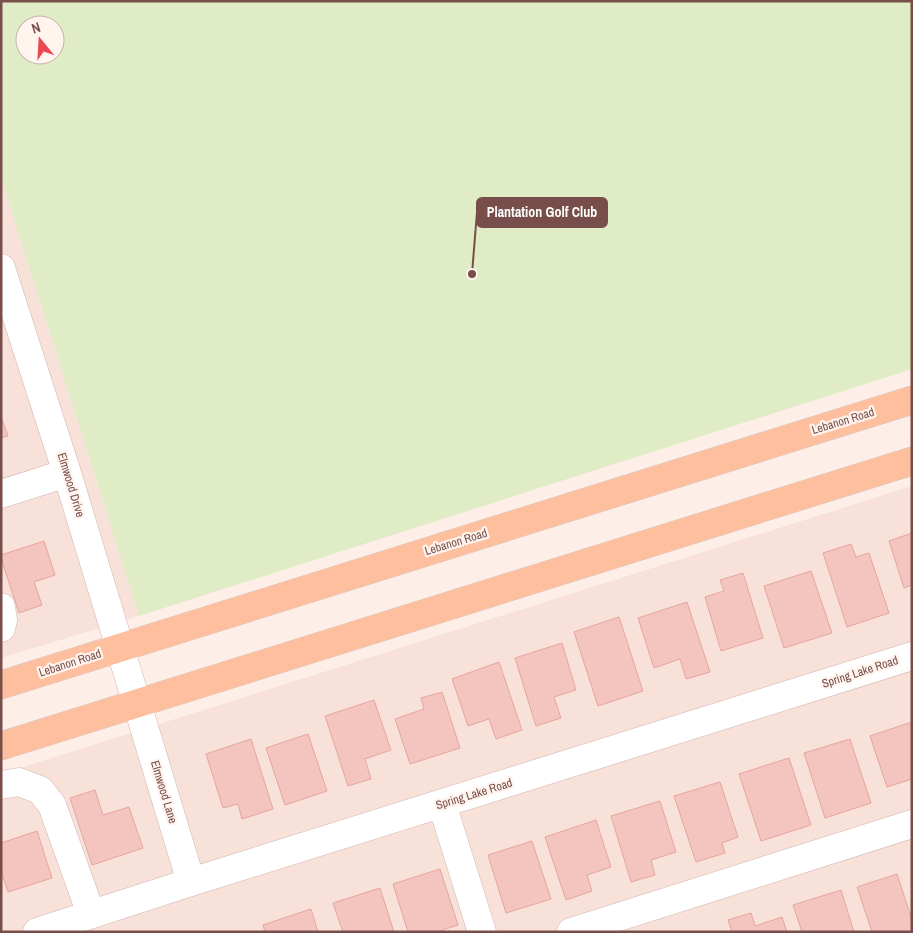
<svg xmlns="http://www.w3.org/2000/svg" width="913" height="933" font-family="'Archivo Narrow',sans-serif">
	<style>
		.residential { fill: #f7e1d8 }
		.green { fill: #dfecc5; fill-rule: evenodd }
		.building { fill: #f4c4be; stroke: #e7a59e }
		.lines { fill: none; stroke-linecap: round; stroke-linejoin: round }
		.minor-casing { stroke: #d2b5af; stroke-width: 29 }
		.major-casing { stroke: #d9cdcc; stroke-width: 29 }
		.minor { stroke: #fff; stroke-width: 28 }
		.major { stroke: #fdbf9e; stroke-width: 28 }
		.labels { text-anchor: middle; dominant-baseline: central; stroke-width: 4.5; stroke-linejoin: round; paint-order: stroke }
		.street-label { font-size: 12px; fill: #784e4a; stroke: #fff4ee }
		.leader { fill: none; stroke: #784e4a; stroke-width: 2 }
		.callout-dot { fill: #784e4a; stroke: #fff4ee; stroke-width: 2 }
		.callout { fill: #784e4a; stroke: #784e4a; stroke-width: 2 }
		.callout-label { font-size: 14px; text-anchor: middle; font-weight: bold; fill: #fff }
	</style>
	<rect width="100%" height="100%" fill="#fdefe7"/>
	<path class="residential" d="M 1,178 L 139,616 L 1,658 Z
		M 912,486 L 912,932 L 1,932 L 1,774 Z"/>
	<path class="green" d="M 1,1 L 912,1 L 912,369 L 139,616 L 1,178 ZM 25,25 L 55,25 L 55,55 L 25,55 Z"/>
	<path class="building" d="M 1,417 L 8,436 L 1,438 Z
		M 912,533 L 912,585 L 904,588 L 889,541 Z
		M 44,541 L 55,575 L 34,582 L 42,605 L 19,613 L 1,558 L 1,555 Z
		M 851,544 L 856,557 L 869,553 L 889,613 L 847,627 L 823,553 Z
		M 811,571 L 832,633 L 784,648 L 764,586 Z
		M 743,573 L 763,638 L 721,651 L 705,597 L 724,591 L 720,580 Z
		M 687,602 L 710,672 L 686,679 L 680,659 L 654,668 L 638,618 Z
		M 619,617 L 643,691 L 598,706 L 574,632 Z
		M 562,643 L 576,690 L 554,697 L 561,718 L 536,726 L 515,658 Z
		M 499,662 L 522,730 L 496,739 L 489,719 L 468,726 L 452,679 Z
		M 442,692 L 460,748 L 410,764 L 395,719 L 424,709 L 421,698 Z
		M 374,700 L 391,750 L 365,759 L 371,779 L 348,786 L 325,716 Z
		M 912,722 L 912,779 L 887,787 L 870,736 Z
		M 308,734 L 327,791 L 285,805 L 266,748 Z
		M 251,739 L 273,809 L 242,819 L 238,804 L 223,808 L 206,754 Z
		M 850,739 L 871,803 L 825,818 L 804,753 Z
		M 789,758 L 811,825 L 761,841 L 739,774 Z
		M 720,782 L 738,837 L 722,843 L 725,853 L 696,862 L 674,796 Z
		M 95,790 L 103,815 L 129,807 L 143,848 L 92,865 L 70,798 Z
		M 660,801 L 676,852 L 651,860 L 655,875 L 631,882 L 611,816 Z
		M 596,820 L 611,867 L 587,875 L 592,891 L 566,900 L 545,837 Z
		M 37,831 L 52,878 L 8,892 L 1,870 L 1,843 Z
		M 532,841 L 551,899 L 506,913 L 488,855 Z
		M 440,869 L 458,925 L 436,932 L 408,932 L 393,884 Z
		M 897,874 L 912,920 L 912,932 L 872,932 L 857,887 Z
		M 380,888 L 394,932 L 343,932 L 333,903 Z
		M 841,890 L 854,932 L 802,932 L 793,905 Z
		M 311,909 L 318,932 L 265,932 L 263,925 Z
		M 751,913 L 755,926 L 782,917 L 787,932 L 732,932 L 728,920 Z"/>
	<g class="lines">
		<g class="minor-casing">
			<path id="minor" d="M 1,268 L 67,473 L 191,882
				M 1,494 L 67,473
				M 1,607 L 3,620 L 1,628
				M 1,785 L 19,782 L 40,790 L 52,805 L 91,914
				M 442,804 L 482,932
				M 37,932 L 191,882 L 912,656
				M 571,932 L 912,824"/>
		</g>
		<g class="major-casing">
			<path id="major" d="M 1,685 L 912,400
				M 1,746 L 912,461"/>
		</g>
		<use href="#minor" class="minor"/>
		<use href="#major" class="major"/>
	</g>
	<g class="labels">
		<g class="street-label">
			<text transform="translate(843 421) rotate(-17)">Lebanon Road</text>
			<text transform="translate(71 485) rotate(73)">Elmwood Drive</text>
			<text transform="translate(456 542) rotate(-17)">Lebanon Road</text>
			<text transform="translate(70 663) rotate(-18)">Lebanon Road</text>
			<text transform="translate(860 672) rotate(-18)">Spring Lake Road</text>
			<text transform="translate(164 792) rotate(73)">Elmwood Lane</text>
			<text transform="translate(474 794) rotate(-17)">Spring Lake Road</text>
		</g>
	</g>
	<path class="leader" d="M472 274L477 212"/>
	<circle class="callout-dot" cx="472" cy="274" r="5"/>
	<rect class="callout" x="477" y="198" width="130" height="29" rx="5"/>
	<g class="callout-label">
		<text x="542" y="217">Plantation Golf Club</text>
	</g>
	<rect width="913" height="933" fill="none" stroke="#784e4a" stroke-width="5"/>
	<g transform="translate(40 40) rotate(342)"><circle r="24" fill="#fff4ee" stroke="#c9b2ac"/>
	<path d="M0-4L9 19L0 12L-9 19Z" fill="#ea4952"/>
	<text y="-8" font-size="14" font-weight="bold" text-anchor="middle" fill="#784e4a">N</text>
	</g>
</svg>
